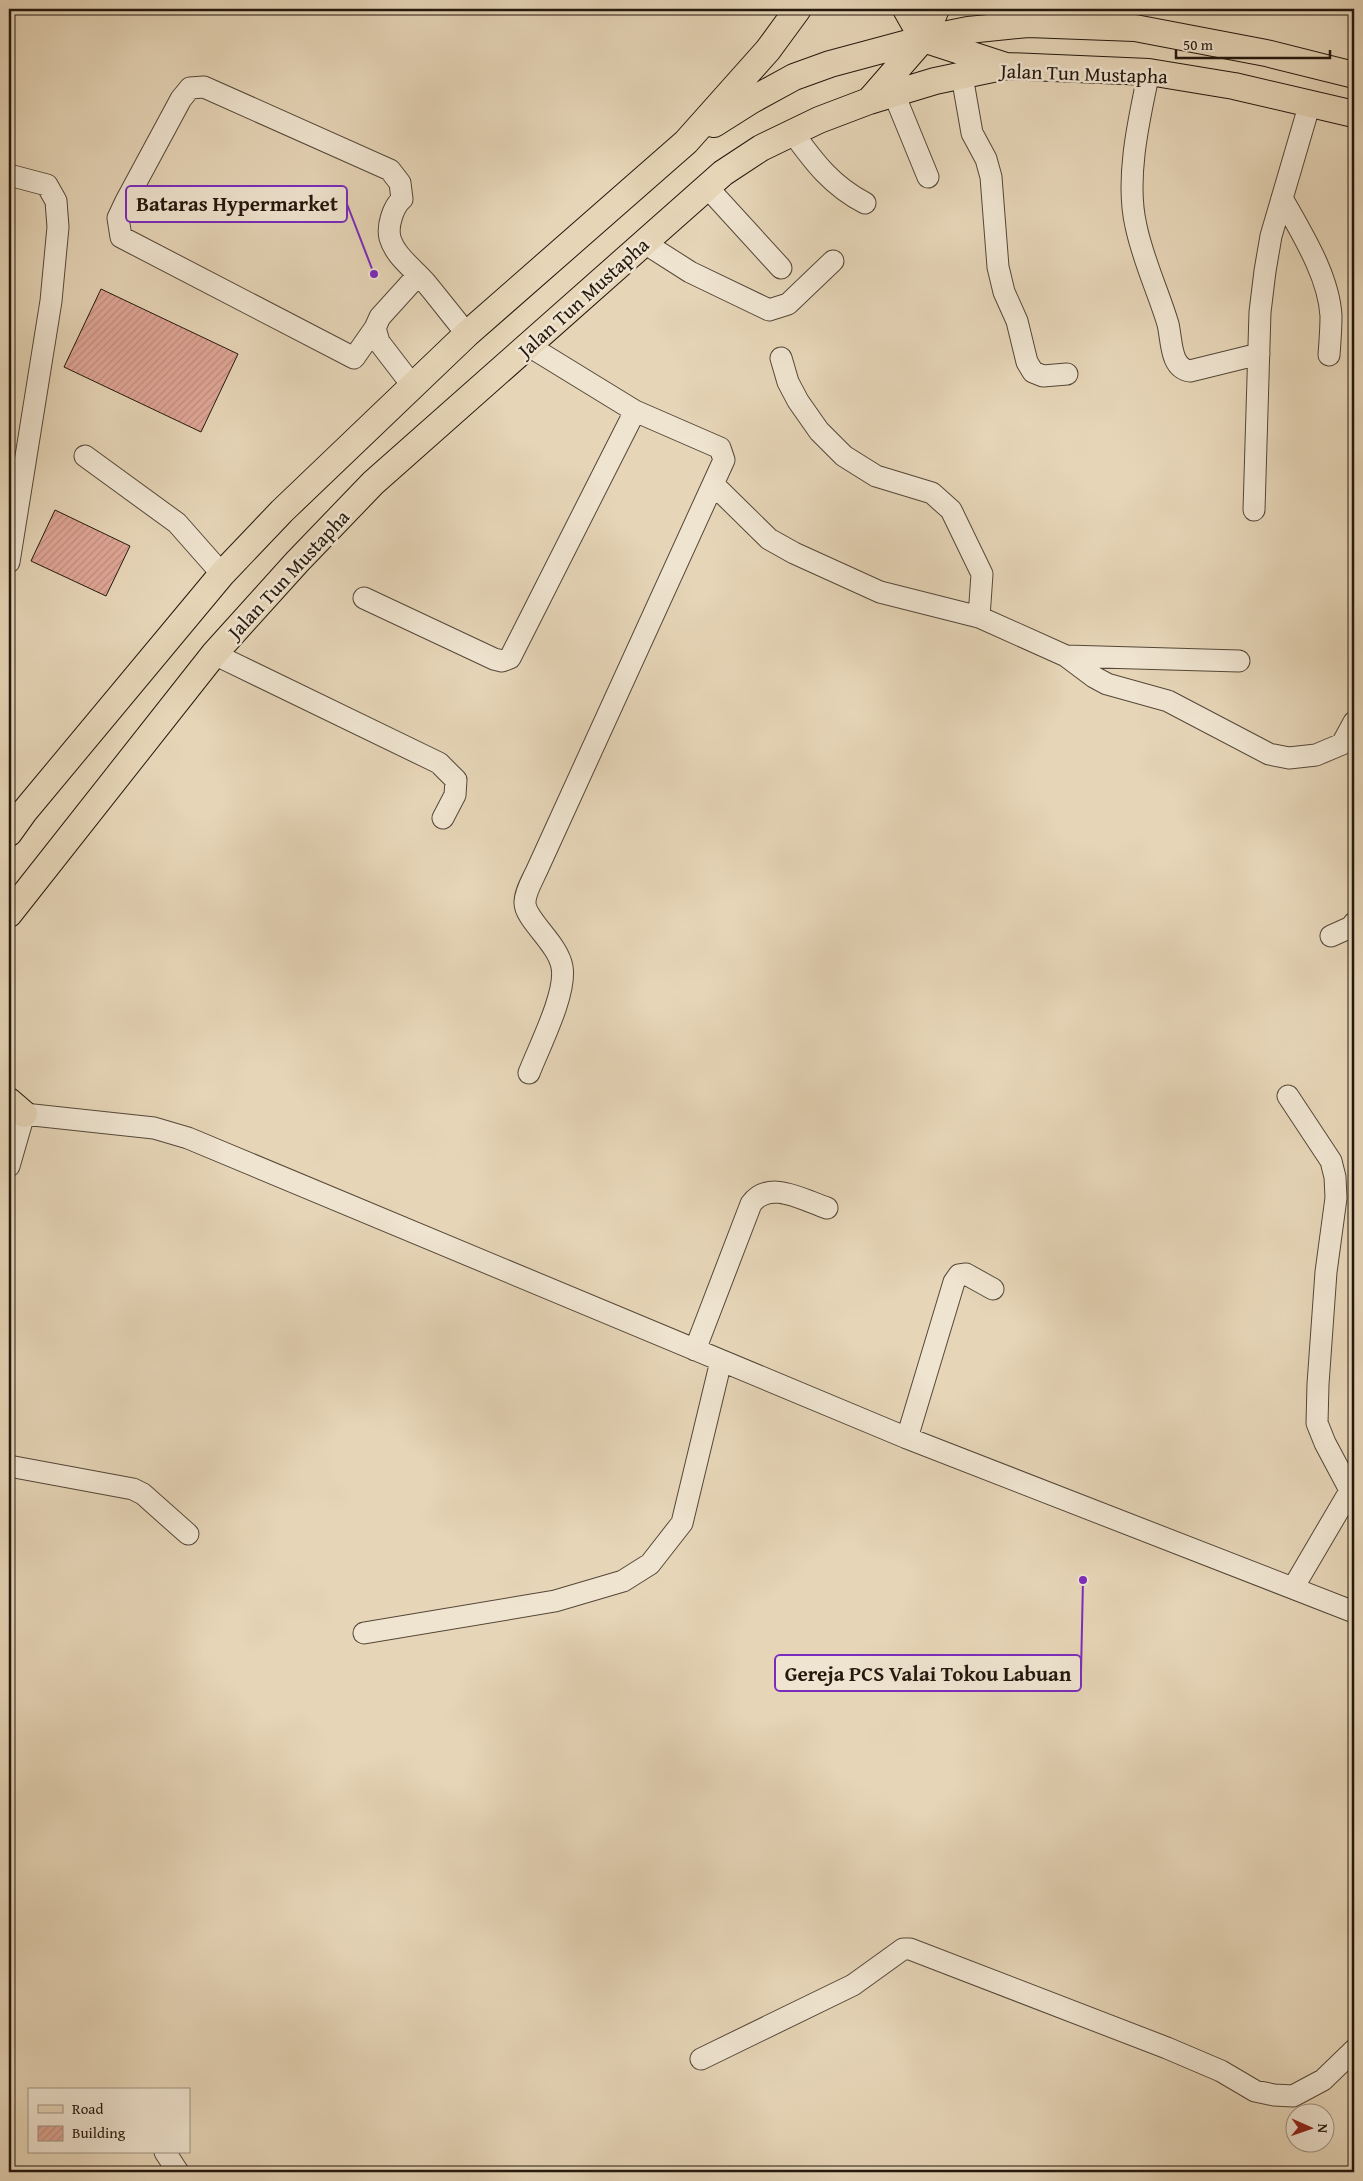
<svg xmlns="http://www.w3.org/2000/svg" width="1363" height="2181" font-family="'Gentium Book Plus',serif">
	<style>
		.building { fill: url(#building-hatch); stroke: #24180e }
		.lines { fill: none; stroke-linecap: round; stroke-linejoin: round }
		.minor-casing { stroke: #544738; stroke-width: 23 }
		.major-casing { stroke: #24180e; stroke-width: 28 }
		.minor { stroke: #efe4d0; stroke-width: 21 }
		.major { stroke: #e6d5b7; stroke-width: 26 }
		.labels { text-anchor: middle; dominant-baseline: central; stroke-width: 5; stroke-linejoin: round; paint-order: stroke }
		.street-label { font-size: 20px; fill: #24180e; stroke: #efe4d0 }
		.leader { fill: none; stroke: #7b2cbf; stroke-width: 2 }
		.callout-dot { fill: #7b2cbf; stroke: #efe4d0; stroke-width: 2 }
		.callout { fill: #efe4d0; stroke: #7b2cbf; stroke-width: 2 }
		.callout-label { font-size: 21px; text-anchor: middle; font-weight: bold; fill: #24180e }
	</style>
	<defs>
		<pattern id="building-hatch" width="6" height="6" patternUnits="userSpaceOnUse" patternTransform="scale(1.25)"><rect width="6" height="6" fill="#dfa696"/><path d="M-1 1l2-2M0 6l6-6M5 7l2-2" fill="none" stroke="#bf8e80"/></pattern>
	</defs>
	<rect width="100%" height="100%" fill="#e6d5b7"/>
	<filter id="stains"><feTurbulence type="fractalNoise" baseFrequency=".004" numOctaves="4"/><feColorMatrix values="0 0 0 0 .2 0 0 0 0 .09 0 0 0 0 .02 0 0 0 .5 -.17"/></filter>
	<radialGradient id="worn" r=".72"><stop offset=".6" stop-color="#630" stop-opacity="0"/><stop offset="1" stop-color="#630" stop-opacity=".3"/></radialGradient>
	<path class="building" d="M 101,289 L 238,354 L 201,432 L 64,367 Z
		M 55,510 L 130,546 L 106,596 L 31,561 Z"/>
	<g class="lines">
		<g class="minor-casing">
			<path id="minor" d="M 1149,72 C 1139,119 1125,179 1136,226 C 1143,260 1158,291 1168,324 C 1172,341 1170,368 1190,371 L 1259,354
				M 962,76 L 972,133 L 986,159 L 991,177 L 998,267 L 1004,292 L 1017,321 L 1027,362 L 1033,372 L 1043,376 L 1067,374
				M 894,94 L 928,177
				M 793,133 C 814,162 832,186 865,203
				M 9,175 L 47,185 L 56,201 L 58,227 L 51,301 L 9,562
				M 707,187 L 781,268
				M 1282,198 C 1301,232 1329,276 1331,316 C 1331,329 1330,342 1329,355
				M 643,242 L 690,272 L 769,310 L 788,304 L 833,261
				M 375,328 L 354,358 L 121,237 L 118,218 L 126,201 L 181,99 L 190,88 L 204,87 L 390,170 L 400,183 L 402,199 C 393,207 387,226 390,238 C 395,256 414,269 426,283 C 440,300 453,317 467,334
				M 529,346 L 635,411 L 720,448 L 724,460 L 537,870 C 533,879 525,892 525,902 C 524,919 558,943 562,967 C 567,993 539,1047 529,1073
				M 781,358 L 788,382 L 798,401 L 819,431 L 844,456 L 876,476 L 932,493 L 951,510 L 982,574 L 979,617
				M 412,385 L 379,342 L 375,328 L 380,317 L 418,275
				M 85,456 L 177,523 L 222,574
				M 713,484 L 769,539 L 794,553 L 880,592 L 979,617 L 1066,656 L 1094,677 L 1107,684 L 1168,701 L 1269,754 L 1289,758 L 1316,755 L 1342,744 L 1354,722
				M 1254,510 L 1260,312 L 1265,271 L 1271,236 L 1310,103
				M 364,598 L 494,659 L 502,661 L 510,658 L 635,411
				M 214,654 L 439,763 L 456,780 L 455,795 L 443,818
				M 1066,656 L 1239,661
				M 1331,936 L 1351,927 L 1354,923
				M 1288,1096 L 1331,1161 L 1335,1177 L 1336,1198 L 1326,1272 L 1318,1384 L 1317,1423 L 1325,1443 L 1350,1490
				M 9,1116 L 24,1114 L 154,1128 L 188,1138 L 907,1438 L 1354,1612
				M 9,1166 L 24,1114
				M 695,1350 L 751,1204 C 769,1179 803,1200 827,1208
				M 907,1438 L 954,1282 L 959,1275 L 966,1274 L 993,1289
				M 9,1466 L 133,1489 L 143,1494 L 188,1534
				M 1293,1588 L 1354,1484
				M 364,1633 L 555,1601 L 623,1581 L 650,1564 L 682,1523 L 721,1361
				M 701,2059 L 853,1985 L 903,1949 L 910,1949 L 1167,2048 L 1221,2071 L 1255,2091 L 1274,2095 L 1293,2096 L 1323,2080 L 1354,2050
				M 165,2152 L 178,2172"/>
		</g>
		<g class="major-casing">
			<path id="major" d="M 906,9 L 923,39 L 1006,66
				M 869,101 L 923,39 L 936,9
				M 714,124 L 752,100 L 794,77 L 830,64 L 923,39 L 968,30 L 1028,24 L 1135,28 L 1266,53 L 1354,75
				M 9,833 L 24,812 L 222,574 L 282,511 L 467,334 L 686,142 L 768,50 L 798,9
				M 9,914 L 214,654 L 297,562 L 373,483 L 723,173 L 761,148 L 819,120 L 869,101 L 935,81 L 1007,66 L 1149,72 L 1234,86 L 1354,114
				M 9,1101 L 24,1114"/>
		</g>
		<use href="#minor" class="minor"/>
		<use href="#major" class="major"/>
	</g>
	<g class="labels">
		<g class="street-label">
			<text transform="translate(1084 73) rotate(2)">Jalan Tun Mustapha</text>
			<text transform="translate(583 297) rotate(-42)">Jalan Tun Mustapha</text>
			<text transform="translate(288 574) rotate(-47)">Jalan Tun Mustapha</text>
		</g>
	</g>
	<path class="leader" d="M374 274L347 204M1083 1580L1081 1673"/>
	<g class="callout-dot">
		<circle cx="374" cy="274" r="5"/>
		<circle cx="1083" cy="1580" r="5"/>
	</g>
	<g class="callout">
		<rect x="126" y="186" width="221" height="36" rx="5"/>
		<rect x="775" y="1655" width="306" height="36" rx="5"/>
	</g>
	<g class="callout-label">
		<text x="237" y="211">Bataras Hypermarket</text>
		<text x="928" y="1681">Gereja PCS Valai Tokou Labuan</text>
	</g>
	<rect width="1363" height="2181" fill="none" stroke="#e6d5b7" stroke-width="30"/>
	<rect x="10" y="10" width="1343" height="2161" fill="none" stroke="#24180e" stroke-width="2.5"/>
	<rect x="15" y="15" width="1333" height="2151" fill="none" stroke="#24180e"/>
	<rect x="28" y="2088" width="162" height="65" fill="#efe4d0" stroke="#9e9282"/>
	<rect x="38" y="2105" width="25" height="8" fill="#e6d5b7" stroke="#9e9282"/>
	<text x="72" y="2114" font-size="15" fill="#24180e">Road</text>
	<rect x="38" y="2126" width="25" height="15" fill="url(#building-hatch)" stroke="#9e9282"/>
	<text x="72" y="2138" font-size="15" fill="#24180e">Building</text>
	<g transform="translate(1310 2128) rotate(92)"><circle r="24" fill="#efe4d0" stroke="#9e9282"/>
	<path d="M0-4L9 19L0 12L-9 19Z" fill="#8f2418"/>
	<text y="-8" font-size="14" font-weight="bold" text-anchor="middle" fill="#24180e">N</text>
	</g>
	<path d="M1176 50v8h154v-8" fill="none" stroke="#24180e" stroke-width="2.5"/>
	<text x="1183" y="50" font-size="15" fill="#24180e" stroke="#efe4d0" stroke-width="4" paint-order="stroke">50 m</text>
	<rect width="100%" height="100%" filter="url(#stains)"/>
	<rect width="100%" height="100%" fill="url(#worn)"/>
</svg>
